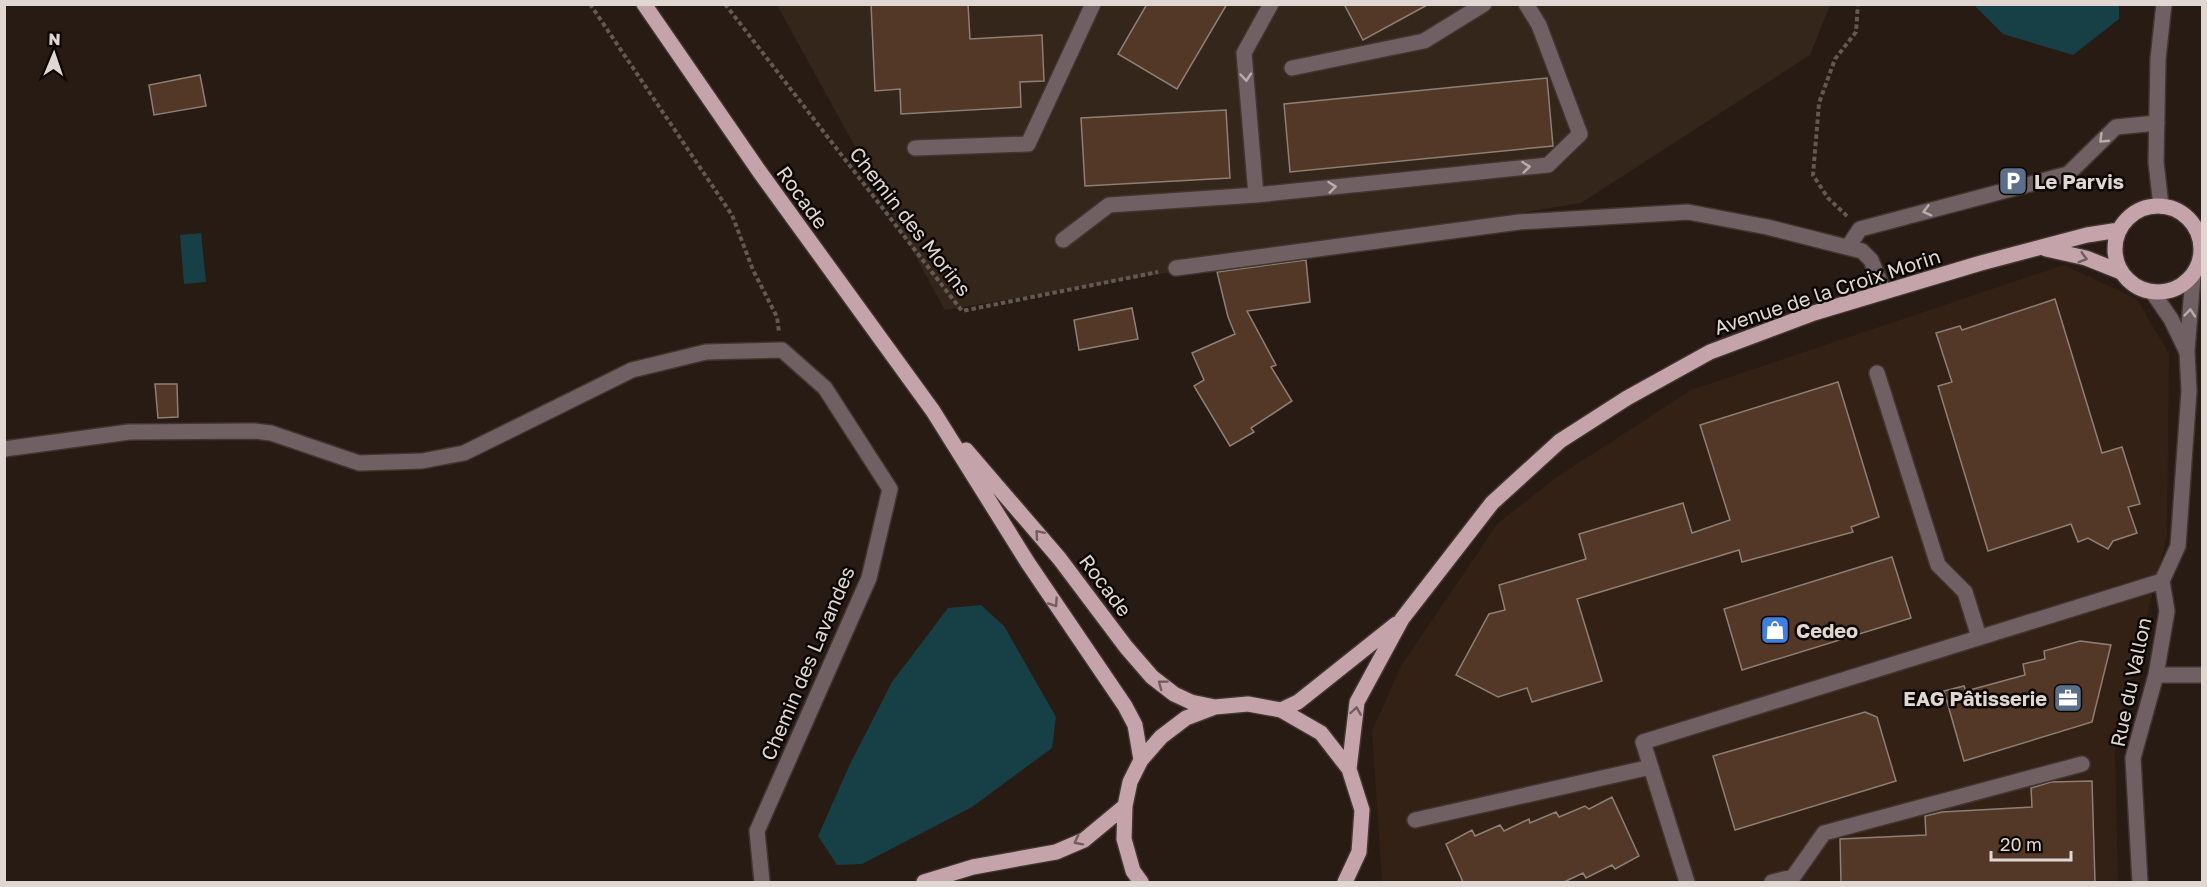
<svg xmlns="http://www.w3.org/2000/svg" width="2207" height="887" font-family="'Golos Text',sans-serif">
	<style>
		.commercial { fill: #34261b }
		.built { fill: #332116 }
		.water { fill: #164045 }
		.building { fill: #533827; stroke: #8e7f75; stroke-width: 1.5 }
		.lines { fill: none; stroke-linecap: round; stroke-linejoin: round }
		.minor-casing { stroke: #41352f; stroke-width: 18 }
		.major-casing { stroke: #41352f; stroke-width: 18 }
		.path { stroke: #635852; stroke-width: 4; stroke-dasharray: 4.5 3; stroke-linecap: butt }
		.minor { stroke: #706064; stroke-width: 15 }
		.major { stroke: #c4a3aa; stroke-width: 15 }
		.oneway { stroke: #b9adac }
		.oneway2 { stroke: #715d60 }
		.labels { text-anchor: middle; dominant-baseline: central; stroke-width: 5; stroke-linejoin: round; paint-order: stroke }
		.poi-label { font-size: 20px; font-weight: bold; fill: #e0d7d2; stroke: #0c0705; text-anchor: start }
		.street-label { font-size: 20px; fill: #e0d7d2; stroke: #0c0705 }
	</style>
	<rect width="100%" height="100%" fill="#271b14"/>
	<path class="commercial" d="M 777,5 L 1830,5 L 1810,55 L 1581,203 L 945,310 Z"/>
	<path class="built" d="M 2064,265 L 2137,299 L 2169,354 L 2167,535 L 2115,744 L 2118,882 L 1382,882 L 1372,731 L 1401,666 L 1498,523 L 1557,477 L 1691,390 Z"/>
	<path class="water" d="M 1974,5 L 2119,5 L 2119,19 L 2073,55 L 2003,34 Z
		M 201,233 L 206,282 L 184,284 L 180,235 Z
		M 981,605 L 1004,626 L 1056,717 L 1052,748 L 972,807 L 862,864 L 837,865 L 818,836 L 850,764 L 892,682 L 948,608 Z"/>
	<path class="building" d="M 871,4 L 968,4 L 970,39 L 1042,35 L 1044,81 L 1020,82 L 1021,107 L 901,114 L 900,89 L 875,91 Z
		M 1147,4 L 1227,4 L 1177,89 L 1118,54 Z
		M 1344,4 L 1429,4 L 1363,40 Z
		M 200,75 L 206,106 L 154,115 L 149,85 Z
		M 1547,78 L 1553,146 L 1290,172 L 1284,104 Z
		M 1226,110 L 1230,178 L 1085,186 L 1081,118 Z
		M 1306,260 L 1310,302 L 1247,311 L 1276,365 L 1271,367 L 1292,401 L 1251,428 L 1254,432 L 1230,446 L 1194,386 L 1204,380 L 1192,353 L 1235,334 L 1228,317 L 1217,272 Z
		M 2055,299 L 2102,453 L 2122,447 L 2140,504 L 2128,507 L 2137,533 L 2113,541 L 2108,549 L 2088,538 L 2078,542 L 2071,524 L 1988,551 L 1938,386 L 1952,382 L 1936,333 L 1960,326 L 1962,330 Z
		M 1132,308 L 1138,339 L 1079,350 L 1074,320 Z
		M 1838,382 L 1879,517 L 1851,527 L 1853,532 L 1742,562 L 1739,550 L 1577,599 L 1602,681 L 1532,702 L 1527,688 L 1498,697 L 1456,675 L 1489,614 L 1505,610 L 1499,585 L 1586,559 L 1579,534 L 1683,503 L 1692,533 L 1730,520 L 1700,425 Z
		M 155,384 L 177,384 L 178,417 L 158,418 Z
		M 1892,557 L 1911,618 L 1742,670 L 1724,609 Z
		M 2080,641 L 2111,645 L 2092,722 L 1964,761 L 1944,691 L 1964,686 L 1966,691 L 2025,675 L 2023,664 L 2045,659 L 2044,651 Z
		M 1865,712 L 1877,717 L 1896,781 L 1735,830 L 1713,756 Z
		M 2092,781 L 2095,882 L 1841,882 L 1840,839 L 1926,835 L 1925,816 L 1942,812 L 2032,807 L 2031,788 L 2051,782 Z
		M 1612,797 L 1639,856 L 1615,869 L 1612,865 L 1586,878 L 1583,873 L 1564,882 L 1463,882 L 1446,844 L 1472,830 L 1475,836 L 1500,825 L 1504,831 L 1529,819 L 1530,823 L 1556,812 L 1559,817 L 1585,806 L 1589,809 Z"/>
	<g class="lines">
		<g class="minor-casing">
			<path id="minor" d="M 1271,4 L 1244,53 L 1256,195 L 1548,165 L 1580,134 L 1539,25 L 1526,4
				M 1292,68 L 1424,41 L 1484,4
				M 915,148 L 1028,144 L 1093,4
				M 2161,206 L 2156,162 L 2158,59 L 2164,4
				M 1063,240 L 1109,205 L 1256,195
				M 1848,247 L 1860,229 L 2068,174 L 2116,127 L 2157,123
				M 1176,268 L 1519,222 L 1688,212 L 1767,227 L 1862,251 L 1871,260 L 1884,292
				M 2153,293 L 2171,319 L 2186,350
				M 1877,373 L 1938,565 L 1965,592 L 1979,637
				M 4,449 L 129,432 L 254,431 L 271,433 L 359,463 L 422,461 L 464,453 L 632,370 L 706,352 L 782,350 L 825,388 L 890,489 L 869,578 L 757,831 L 762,882
				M 2156,675 L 2202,675
				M 1415,820 L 1651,767
				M 1687,882 L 1643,742 L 2162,581
				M 1772,882 L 1793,877 L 1824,833 L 2082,764
				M 2140,882 L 2133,758 L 2156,675 L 2167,611 L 2162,581 L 2178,546 L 2189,391 L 2187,351 L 2193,276"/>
		</g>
		<g class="major-casing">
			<path id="major" d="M 644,4 L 759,171 L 933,411 L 1028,563 L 1125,706 L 1135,725 L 1141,760
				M2115 249a43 43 0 1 1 86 0a43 43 0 1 1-86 0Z
				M 2046,249 L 2086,258 L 2121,272
				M 966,450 L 1059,558 L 1126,647 L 1152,677 L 1174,694 L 1191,702 L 1215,707
				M 1281,710 L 1298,702 L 1396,624
				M 1349,769 L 1357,702 L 1402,619 L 1492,503 L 1560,441 L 1627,398 L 1710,352 L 1814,313 L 1884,292 L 1981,263 L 2087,235 L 2119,230
				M 924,882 L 973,867 L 1056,852 L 1084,840 L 1125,806
				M 1141,882 L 1133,871 L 1124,839 L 1125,806 L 1130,782 L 1141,760 L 1161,737 L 1186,718 L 1215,707 L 1248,704 L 1281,710 L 1321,733 L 1349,769 L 1362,810 L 1359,852 L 1345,882"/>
		</g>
		<path class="path" d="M 590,4 L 732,215 L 753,270 L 777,317 L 779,332
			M 725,4 L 962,311 L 1158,272
			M 1847,216 L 1828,198 L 1813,175 L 1819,103 L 1835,59 L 1856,32 L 1858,4"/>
		<use href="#minor" class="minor"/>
		<use href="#major" class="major"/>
	</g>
	<defs><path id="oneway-chevron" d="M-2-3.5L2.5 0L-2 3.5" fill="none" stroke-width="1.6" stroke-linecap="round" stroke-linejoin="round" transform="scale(1.5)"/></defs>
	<g class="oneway">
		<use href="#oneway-chevron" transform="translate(1246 77) rotate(85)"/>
		<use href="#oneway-chevron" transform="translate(2103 139) rotate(136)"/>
		<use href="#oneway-chevron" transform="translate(1526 167) rotate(-6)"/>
		<use href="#oneway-chevron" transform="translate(1332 187) rotate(-6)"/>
		<use href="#oneway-chevron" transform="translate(1927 211) rotate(165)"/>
		<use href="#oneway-chevron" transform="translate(2190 313) rotate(-85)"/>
	</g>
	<g class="oneway2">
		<use href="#oneway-chevron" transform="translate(2083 258) rotate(16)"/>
		<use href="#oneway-chevron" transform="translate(1039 534) rotate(-131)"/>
		<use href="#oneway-chevron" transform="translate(1054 603) rotate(56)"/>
		<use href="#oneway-chevron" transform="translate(1162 684) rotate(-143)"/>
		<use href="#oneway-chevron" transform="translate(1356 711) rotate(-82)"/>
		<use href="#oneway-chevron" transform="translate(1078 841) rotate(153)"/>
	</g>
	<defs>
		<g id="parking-square" transform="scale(1.5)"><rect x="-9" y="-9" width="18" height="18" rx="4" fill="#5c6f8a" stroke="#0c0705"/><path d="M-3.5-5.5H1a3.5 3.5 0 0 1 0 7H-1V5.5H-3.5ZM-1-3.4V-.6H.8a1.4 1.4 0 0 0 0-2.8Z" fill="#fff"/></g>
		<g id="shop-square" transform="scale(1.5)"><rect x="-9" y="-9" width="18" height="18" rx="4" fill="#3f7fe0" stroke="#0c0705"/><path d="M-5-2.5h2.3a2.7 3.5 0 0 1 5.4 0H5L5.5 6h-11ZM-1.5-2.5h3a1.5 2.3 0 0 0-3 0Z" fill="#fff"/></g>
		<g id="office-square" transform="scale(1.5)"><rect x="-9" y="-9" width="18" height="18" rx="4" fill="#5c6f8a" stroke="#0c0705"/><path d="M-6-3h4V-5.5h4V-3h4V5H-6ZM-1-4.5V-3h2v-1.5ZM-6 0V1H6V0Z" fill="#fff"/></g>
	</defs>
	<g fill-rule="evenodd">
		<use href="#parking-square" x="2013" y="181"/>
		<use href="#shop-square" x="1775" y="630"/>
		<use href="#office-square" x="2068" y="698"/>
	</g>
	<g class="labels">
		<g class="poi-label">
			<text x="2034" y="181">Le Parvis</text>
			<text x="1796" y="630">Cedeo</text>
			<text x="2047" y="698" text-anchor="end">EAG Pâtisserie</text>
		</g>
		<g class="street-label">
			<text transform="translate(803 197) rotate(54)">Rocade</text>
			<text transform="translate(911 221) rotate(52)">Chemin des Morins</text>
			<text transform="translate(1827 291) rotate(-18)">Avenue de la Croix Morin</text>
			<text transform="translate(1106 585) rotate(53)">Rocade</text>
			<text transform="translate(807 663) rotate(-67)">Chemin des Lavandes</text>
			<text transform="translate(2130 682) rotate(-78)">Rue du Vallon</text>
		</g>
	</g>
	<rect width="2207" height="887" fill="none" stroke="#e0d7d2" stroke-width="12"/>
	<g transform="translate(54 54) rotate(2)" stroke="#0c0705" stroke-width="4.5" paint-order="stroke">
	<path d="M0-4.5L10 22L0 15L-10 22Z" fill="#e0d7d2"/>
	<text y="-9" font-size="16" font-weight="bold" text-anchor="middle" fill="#e0d7d2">N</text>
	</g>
	<path d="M1991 851v9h80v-9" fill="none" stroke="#e0d7d2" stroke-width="3"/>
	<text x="2000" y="851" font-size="18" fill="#e0d7d2" stroke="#0c0705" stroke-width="4.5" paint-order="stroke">20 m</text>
</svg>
